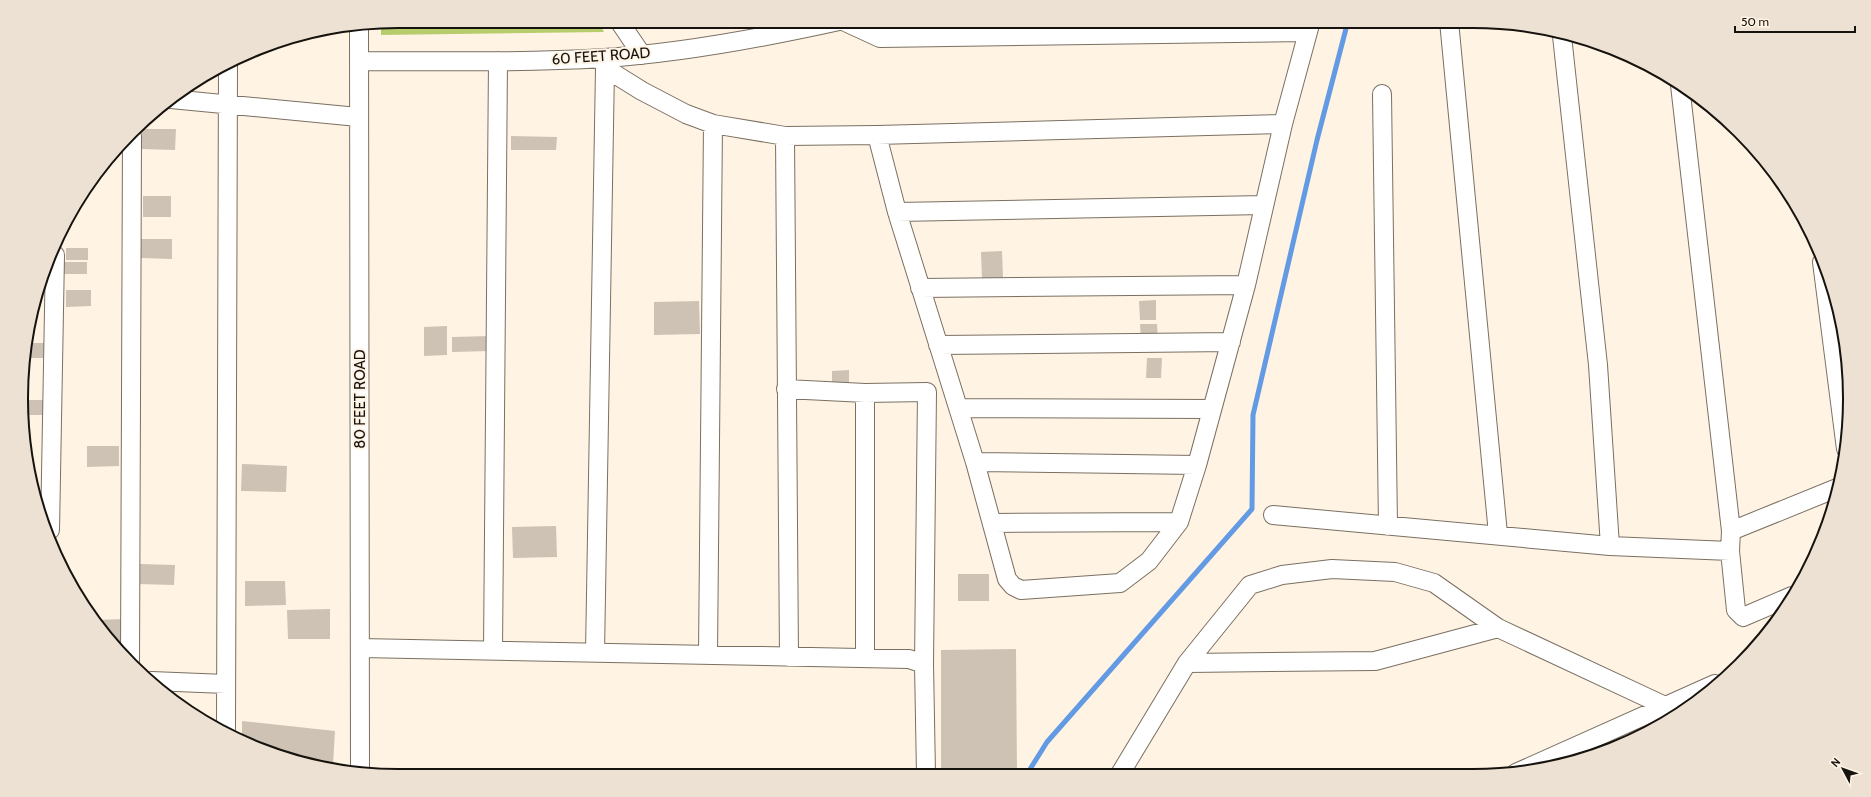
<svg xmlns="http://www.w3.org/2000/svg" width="1871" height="797" font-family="Cabin,sans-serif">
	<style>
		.forest { fill: #b7cd6d }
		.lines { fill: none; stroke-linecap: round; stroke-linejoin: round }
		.stream { stroke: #629ae4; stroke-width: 5 }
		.building { fill: #cdc2b3 }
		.minor-casing { stroke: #7a7062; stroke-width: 20 }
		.minor { stroke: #fff; stroke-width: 18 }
		.labels { text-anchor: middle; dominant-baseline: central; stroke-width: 4; stroke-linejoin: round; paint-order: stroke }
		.street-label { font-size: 15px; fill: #16120d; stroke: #fff3e4 }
		.rim { fill: none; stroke: #16120d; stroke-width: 2 }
	</style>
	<rect width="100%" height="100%" fill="#fff3e4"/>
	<path class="forest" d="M 399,21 L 598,21 L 604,32 L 381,35 L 381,24 Z"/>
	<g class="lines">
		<path class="stream" d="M 1027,774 L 1047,742 L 1252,509 L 1253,415 L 1317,140 L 1348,21"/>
	</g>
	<path class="building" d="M 141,129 L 176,129 L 175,150 L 141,149 Z
		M 511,136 L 557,137 L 556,150 L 511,150 Z
		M 143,196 L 171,196 L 171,217 L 143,217 Z
		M 141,239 L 172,239 L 172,259 L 141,258 Z
		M 66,248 L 88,248 L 88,260 L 66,260 Z
		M 1002,251 L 1003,278 L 982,278 L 981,252 Z
		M 64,262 L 87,262 L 87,274 L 64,274 Z
		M 66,290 L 91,290 L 91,306 L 66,307 Z
		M 1156,300 L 1156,320 L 1140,320 L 1139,301 Z
		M 699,301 L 700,334 L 654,335 L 654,302 Z
		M 1140,324 L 1157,324 L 1158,341 L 1141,341 Z
		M 447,326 L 447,355 L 424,356 L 424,327 Z
		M 491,336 L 491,351 L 452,352 L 452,337 Z
		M 26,343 L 45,343 L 45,358 L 25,358 Z
		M 1147,358 L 1162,358 L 1161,378 L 1146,378 Z
		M 849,370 L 849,390 L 832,390 L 832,371 Z
		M 21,400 L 45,400 L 44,415 L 23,415 Z
		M 87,446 L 119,446 L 119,466 L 87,467 Z
		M 242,464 L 287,466 L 286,492 L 241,491 Z
		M 556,526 L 557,557 L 513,558 L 512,527 Z
		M 139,564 L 175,565 L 174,585 L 138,584 Z
		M 958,574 L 989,574 L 989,601 L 958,601 Z
		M 245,581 L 285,581 L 286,605 L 245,606 Z
		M 330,609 L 330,639 L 288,639 L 287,610 Z
		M 125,619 L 125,657 L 115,647 L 95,620 Z
		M 1016,649 L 1017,774 L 941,774 L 941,650 Z
		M 242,721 L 335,731 L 333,765 L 277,756 L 242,737 Z"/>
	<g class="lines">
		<g class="minor-casing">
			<path id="minor" d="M 619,21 L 642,55
				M 843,21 L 880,38 L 1308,32
				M 1449,21 L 1498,534
				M 359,28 L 360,770
				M 1562,36 L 1598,365 L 1610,546
				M 359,61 C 440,61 522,63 604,58 C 683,53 762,38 839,21
				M 605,68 L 642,91 L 686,114 L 713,124 L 785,136 L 877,135 L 1283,124 L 1311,21
				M 1680,85 L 1731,531
				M 1382,94 L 1388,526
				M 171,99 L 358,117
				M 877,135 L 897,212 L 975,462 L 1007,579 L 1013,586 L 1021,590 L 1120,583 L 1149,561 L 1179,522 L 1197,465 L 1246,285 L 1283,124
				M 785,136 L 789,657
				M 897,212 L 1264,205
				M 1822,262 L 1846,449
				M 920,288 L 1246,285
				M 938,345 L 1231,342
				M 786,389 L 865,393 L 865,658
				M 865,393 L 927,392 L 924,664
				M 958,408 L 1212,409
				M 975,462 L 1197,465
				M 1273,515 L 1610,546 L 1730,551 L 1731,531 L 1837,488
				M 992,523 L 1179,522
				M 50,530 L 55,255
				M 1730,551 L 1736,610 L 1743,617 L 1792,596
				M 361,648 L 909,659 L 924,664 L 926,774
				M 493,651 L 498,61
				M 595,653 L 605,68 L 603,59
				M 708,655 L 713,124
				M 130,662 L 132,136
				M 1187,663 L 1375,661 L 1498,628
				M 151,681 L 226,684
				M 226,729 L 228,63
				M 1516,773 L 1715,684
				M 1120,774 L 1187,663 L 1250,585 L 1282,575 L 1332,569 L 1395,572 L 1434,583 L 1498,628 L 1665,706"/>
		</g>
		<use href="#minor" class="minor"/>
	</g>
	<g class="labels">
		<g class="street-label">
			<text transform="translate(601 56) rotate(-4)">60 FEET ROAD</text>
			<text transform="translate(360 399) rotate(-90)">80 FEET ROAD</text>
		</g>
	</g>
	<path d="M0 0H1871V797H0ZM398 28H1473A370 370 0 0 1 1843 398V399A370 370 0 0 1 1473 769H398A370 370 0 0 1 28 399V398A370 370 0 0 1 398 28Z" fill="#ece1d3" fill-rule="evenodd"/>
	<path class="rim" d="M398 28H1473A370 370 0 0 1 1843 398V399A370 370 0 0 1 1473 769H398A370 370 0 0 1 28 399V398A370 370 0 0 1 398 28Z"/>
	<g transform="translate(1843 769) rotate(311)" stroke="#fff3e4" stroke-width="3" paint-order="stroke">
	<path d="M0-3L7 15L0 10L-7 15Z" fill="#16120d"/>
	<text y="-6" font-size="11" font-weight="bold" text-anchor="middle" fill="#16120d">N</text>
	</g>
	<path d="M1735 26v6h120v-6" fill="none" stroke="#16120d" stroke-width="2"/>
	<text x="1741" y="26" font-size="12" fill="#16120d" stroke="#fff3e4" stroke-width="3" paint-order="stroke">50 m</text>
</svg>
